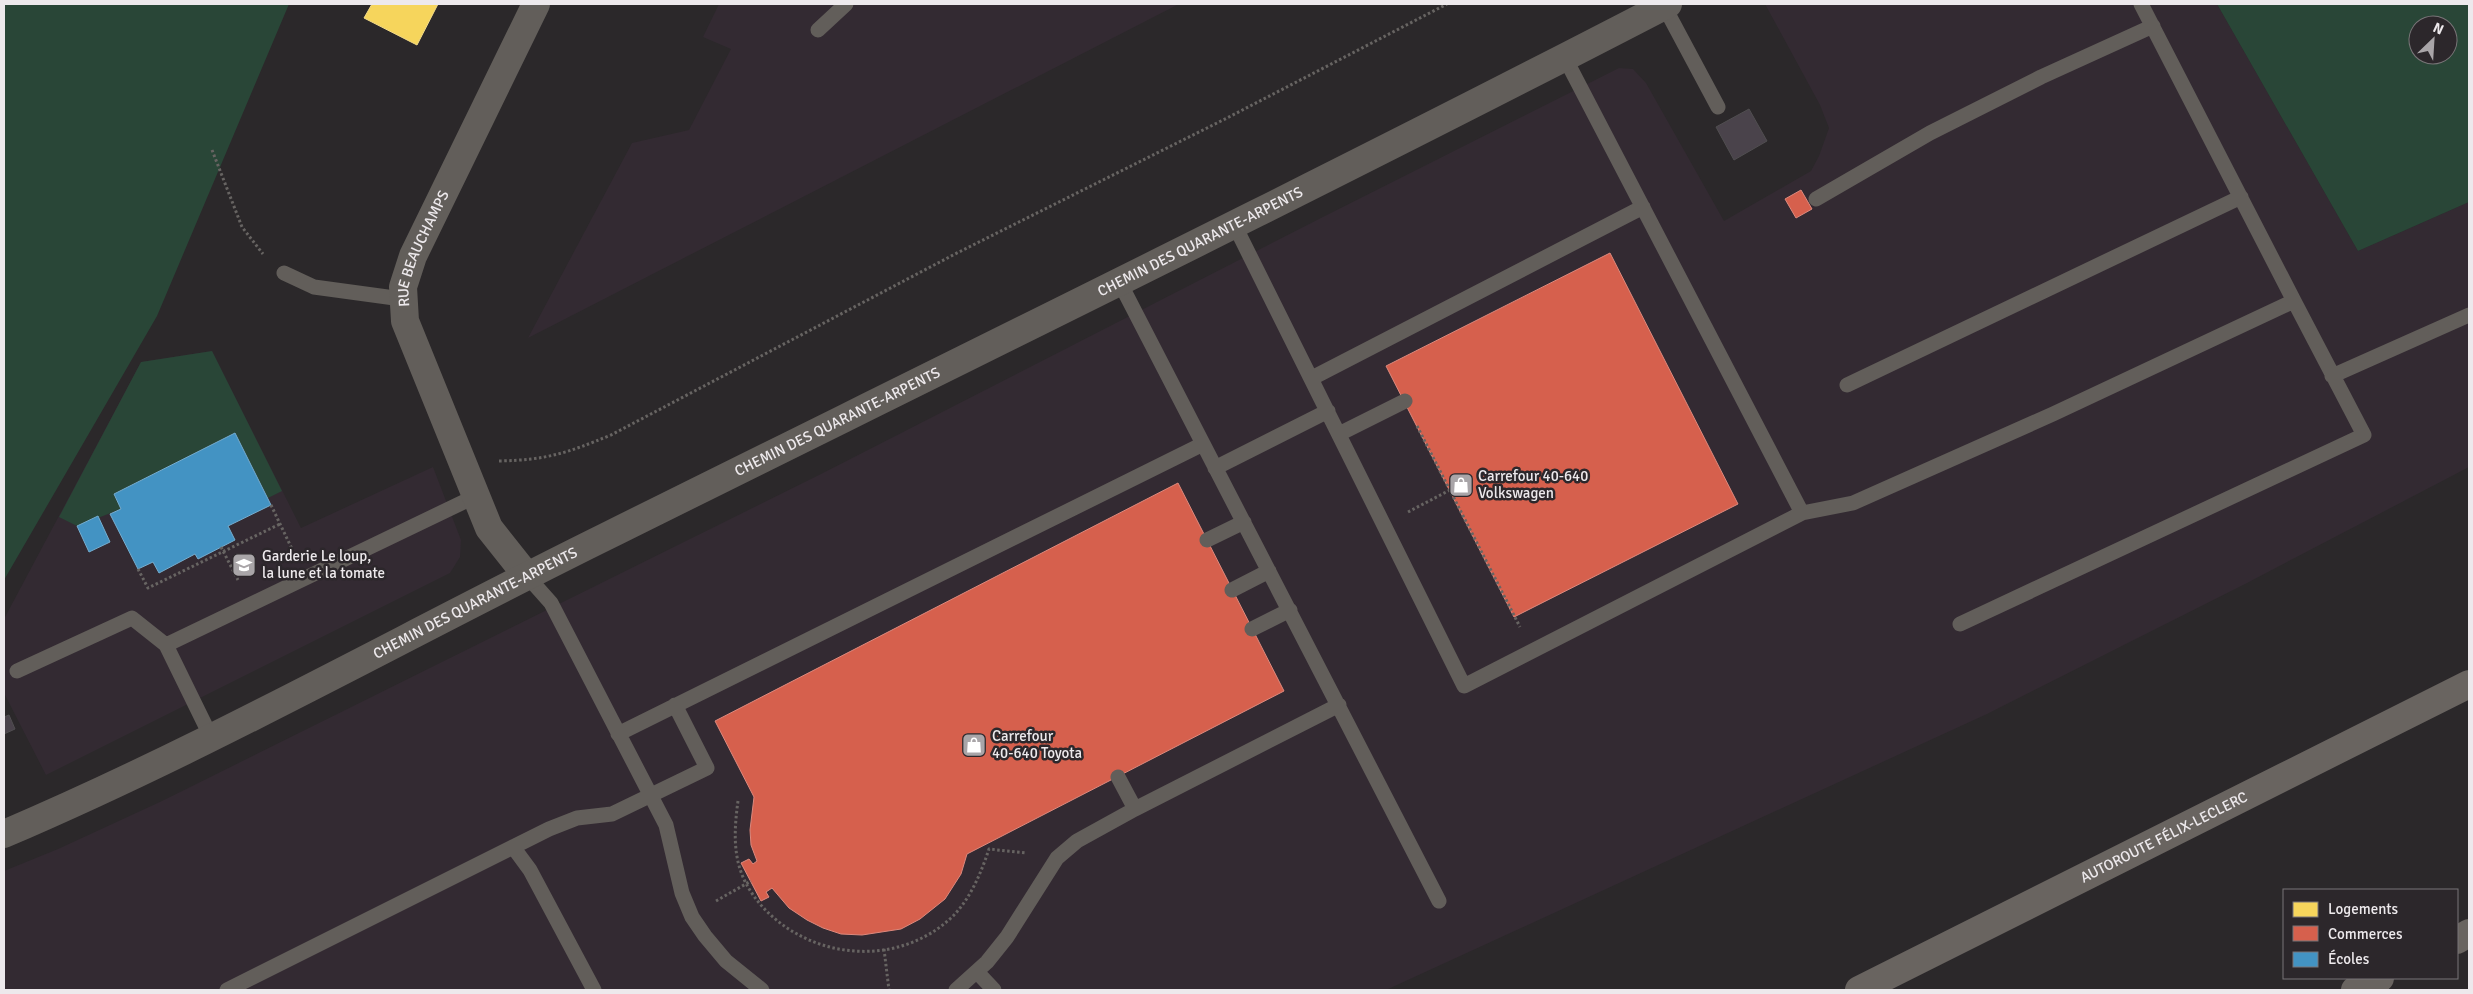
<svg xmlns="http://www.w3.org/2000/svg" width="2473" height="994" font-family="Signika,sans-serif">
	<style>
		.built { fill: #332a32 }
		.green { fill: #294637; fill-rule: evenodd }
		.homes { fill: #f6d55c; stroke: #f3db87 }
		.shops { fill: #d6604d; stroke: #dd897d }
		.schools { fill: #4393c3; stroke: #76adcf }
		.building { fill: #4a434b; stroke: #504e50 }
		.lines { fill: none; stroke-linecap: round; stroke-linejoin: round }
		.path { stroke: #676462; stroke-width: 3; stroke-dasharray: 2.5 2.5; stroke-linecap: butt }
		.service { stroke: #625e5a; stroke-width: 15 }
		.minor { stroke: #625e5a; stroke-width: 28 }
		.tertiary { stroke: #625e5a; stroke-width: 28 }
		.motorway { stroke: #696460; stroke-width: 28 }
		.labels { text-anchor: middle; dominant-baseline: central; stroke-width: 5; stroke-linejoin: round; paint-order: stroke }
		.street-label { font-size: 15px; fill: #ede9ec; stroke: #2c272b }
		.poi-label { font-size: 15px; fill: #ede9ec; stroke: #2c272b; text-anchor: start }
	</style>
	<rect width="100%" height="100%" fill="#2b282a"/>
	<path class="built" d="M 719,4 L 1179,4 L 528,338 L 632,143 L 689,130 L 731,49 L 703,37 Z
		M 1765,4 L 2217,4 L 2358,251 L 2469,202 L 2469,467 L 2247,583 L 1987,714 L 1386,990 L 4,990 L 4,871 L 58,849 L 162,801 L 821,474 L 1319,219 L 1619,68 L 1633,69 L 1646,83 L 1724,221 L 1811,171 L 1819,156 L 1829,128 L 1820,105 Z
		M 212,351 L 301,528 L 433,467 L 461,540 L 460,557 L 450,573 L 46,775 L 4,693 L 4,619 L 141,362 Z"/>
	<path class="green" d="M 4,4 L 289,4 L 157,316 L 4,580 Z
		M 2217,4 L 2469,4 L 2469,202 L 2358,251 ZM 2418,25 L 2448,25 L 2448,55 L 2418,55 Z
		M 212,351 L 282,491 L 268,498 L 235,433 L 114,494 L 121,509 L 77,526 L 59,517 L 141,362 Z"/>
	<path class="homes" d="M 372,4 L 438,4 L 417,45 L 364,18 Z"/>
	<path class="shops" d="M 1801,190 L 1812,209 L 1796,218 L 1785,199 Z
		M 1610,253 L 1738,504 L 1514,617 L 1386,366 Z
		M 1178,483 L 1284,691 L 967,854 L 961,874 L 945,899 L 920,919 L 901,929 L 862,935 L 841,934 L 823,928 L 807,920 L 789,908 L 772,888 L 766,892 L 769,897 L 761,901 L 741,863 L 749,859 L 753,864 L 757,861 L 751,845 L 750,830 L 754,797 L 715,721 Z"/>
	<path class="schools" d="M 235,433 L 271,505 L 228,526 L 235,540 L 198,559 L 195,554 L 159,573 L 153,562 L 138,569 L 110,514 L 121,509 L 114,494 Z
		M 98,516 L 110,542 L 89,552 L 77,526 Z"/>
	<path class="building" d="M 1749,109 L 1767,141 L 1734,160 L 1716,127 Z
		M 9,715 L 15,729 L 4,734 L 4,717 Z"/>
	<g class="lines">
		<path class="path" d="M 212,150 L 242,227 L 263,254
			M 1417,426 L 1520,627
			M 499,461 C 547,460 567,453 611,435 L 955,254 L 1227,118 L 1447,4
			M 271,505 L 293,551
			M 1408,512 L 1450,490
			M 221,547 L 238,580
			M 138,569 L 148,588 L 280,524
			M 738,801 C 735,823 733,847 740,869 C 746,888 759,905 774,918 C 824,961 901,964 951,918 C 970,900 981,873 989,849 L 1026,853
			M 716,901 L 751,881
			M 884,949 L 889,990"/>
		<path class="service" d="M 1664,6 L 1718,107
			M 818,30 L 846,4
			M 1816,199 L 1930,133 L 2041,77 L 2153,26
			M 1234,224 L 1464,686 L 1802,513 L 1565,58
			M 284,273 L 314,287 L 402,299
			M 1119,281 L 1439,901
			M 2332,376 L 2469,315
			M 1312,378 L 1643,207
			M 1847,385 L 2241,197
			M 1339,434 L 1405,401
			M 1215,468 L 1328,411
			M 1802,513 L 1853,503 L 2053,414 L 2294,301 L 2141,4
			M 1207,540 L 1244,522
			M 527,576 L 551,603 L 666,825 L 682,893 L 692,917 L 705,936 L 726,961 L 762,990
			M 1232,590 L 1269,571
			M 1960,624 L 2364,435 L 2294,301
			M 1252,629 L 1290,610
			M 166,645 L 476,496
			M 17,671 L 132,618 L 166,645 L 211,737
			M 618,734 L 1203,444
			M 1118,777 L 1135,809
			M 513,847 L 530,870 L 594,990
			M 977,972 L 994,990
			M 227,990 L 549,829 L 577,818 L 612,814 L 707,768 L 675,705
			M 956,990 L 987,962 L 1007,937 L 1057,858 L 1077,841 L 1135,809 L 1339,705"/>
		<path class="minor" id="s1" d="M 527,576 L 489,528 L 405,321 L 403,287 L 413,256 L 536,4"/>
		<path class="tertiary" id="s2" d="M 4,834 C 210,746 406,635 607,536 C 961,360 1317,186 1668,4"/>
		<g class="motorway">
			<path d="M 2457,940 L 2469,933"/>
			<path id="s3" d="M 1859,990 L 2469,684"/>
			<path d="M 2355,990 L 2380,978"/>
		</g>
	</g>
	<defs>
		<g id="shop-square" transform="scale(1.25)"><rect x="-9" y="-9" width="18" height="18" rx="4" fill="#a9a5a8" stroke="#2c272b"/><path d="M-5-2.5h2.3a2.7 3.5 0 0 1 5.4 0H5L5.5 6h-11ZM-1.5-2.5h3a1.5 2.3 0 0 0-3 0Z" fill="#fff"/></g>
		<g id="school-square" transform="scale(1.25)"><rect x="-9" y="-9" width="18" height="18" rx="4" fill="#a9a5a8" stroke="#2c272b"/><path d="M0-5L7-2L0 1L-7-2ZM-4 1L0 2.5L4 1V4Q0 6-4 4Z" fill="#fff"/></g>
	</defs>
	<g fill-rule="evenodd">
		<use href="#shop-square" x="1461" y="485"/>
		<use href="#school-square" x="244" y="565"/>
		<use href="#shop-square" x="974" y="745"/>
	</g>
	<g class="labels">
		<g class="street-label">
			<text stroke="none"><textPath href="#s2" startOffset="1335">CHEMIN DES QUARANTE-ARPENTS</textPath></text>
			<text stroke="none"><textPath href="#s1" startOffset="361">RUE BEAUCHAMPS</textPath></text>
			<text stroke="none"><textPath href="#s2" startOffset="930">CHEMIN DES QUARANTE-ARPENTS</textPath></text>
			<text stroke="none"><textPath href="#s2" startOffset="525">CHEMIN DES QUARANTE-ARPENTS</textPath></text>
			<text stroke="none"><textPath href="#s3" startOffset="341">AUTOROUTE FÉLIX-LECLERC</textPath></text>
		</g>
		<g class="poi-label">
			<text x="1478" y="476">Carrefour 40-640<tspan x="1478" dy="17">Volkswagen</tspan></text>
			<text x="262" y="556">Garderie Le loup,<tspan x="262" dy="17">la lune et la tomate</tspan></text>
			<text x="992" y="736">Carrefour<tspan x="992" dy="17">40-640 Toyota</tspan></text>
		</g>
	</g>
	<rect width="2473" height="994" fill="none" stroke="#ede9ec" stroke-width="10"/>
	<rect x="2283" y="889" width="175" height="90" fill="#2c272b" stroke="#797578"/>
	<rect x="2293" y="902" width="25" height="15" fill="#f6d55c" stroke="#797578"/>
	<text x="2328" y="914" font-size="15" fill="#ede9ec">Logements</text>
	<rect x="2293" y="926" width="25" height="15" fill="#d6604d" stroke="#797578"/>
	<text x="2328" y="939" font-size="15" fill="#ede9ec">Commerces</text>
	<rect x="2293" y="952" width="25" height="15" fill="#4393c3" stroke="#797578"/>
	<text x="2328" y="964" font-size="15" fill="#ede9ec">Écoles</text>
	<g transform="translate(2433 40) rotate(25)"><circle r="24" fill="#2c272b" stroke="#797578"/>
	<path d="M0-4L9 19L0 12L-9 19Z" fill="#a9a5a8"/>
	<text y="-8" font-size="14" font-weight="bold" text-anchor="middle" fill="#ede9ec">N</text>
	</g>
</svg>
